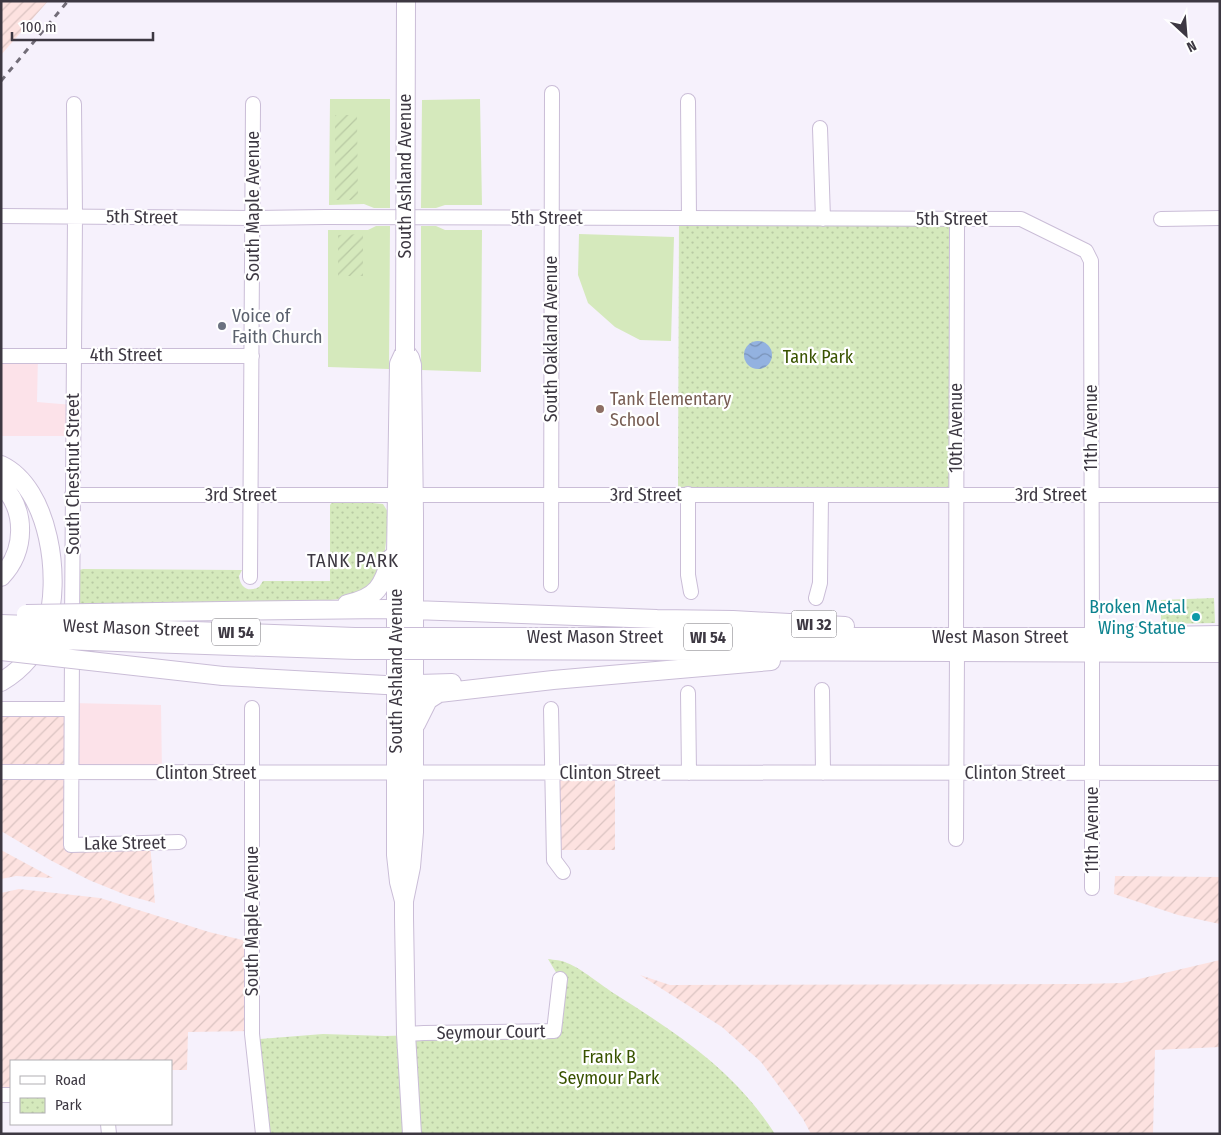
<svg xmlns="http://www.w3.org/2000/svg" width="1221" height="1135" font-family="'Fira Sans Condensed',sans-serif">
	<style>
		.commercial { fill: #fce2e9 }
		.industrial { fill: url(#industrial-furrows) }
		.grass { fill: #d5e9bc }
		.park { fill: url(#park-dots) }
		.garden { fill: url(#garden-furrows) }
		.water { fill: url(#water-waves) }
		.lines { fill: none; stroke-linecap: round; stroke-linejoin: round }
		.minor-casing { stroke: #cabdd7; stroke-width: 16 }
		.major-casing { stroke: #cabdd7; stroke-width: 20 }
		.minor { stroke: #fff; stroke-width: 14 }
		.major { stroke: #fff; stroke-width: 18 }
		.rail { stroke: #726d78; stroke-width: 3; stroke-dasharray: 6 6; stroke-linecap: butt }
		.major-bridge-casing { stroke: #cabdd7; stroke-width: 20; stroke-linecap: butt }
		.major-bridge { stroke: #fff; stroke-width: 18 }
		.worship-dot { fill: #6b7280; stroke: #fff; stroke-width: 2 }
		.education-dot { fill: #8d6e63; stroke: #fff; stroke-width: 2 }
		.culture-dot { fill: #0f9aa8; stroke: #fff; stroke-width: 2 }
		.labels { text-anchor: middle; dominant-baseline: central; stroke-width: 4.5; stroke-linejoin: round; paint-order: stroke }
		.shield { fill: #fff; stroke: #77747b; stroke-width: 1 }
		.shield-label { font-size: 16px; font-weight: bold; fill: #3d3842 }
		.street-label { font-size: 18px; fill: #3d3842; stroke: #fff }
		.worship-label { font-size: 18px; fill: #5b616d; stroke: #fff; text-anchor: start }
		.park-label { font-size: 18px; fill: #395301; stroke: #fff }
		.education-label { font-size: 18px; fill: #785e54; stroke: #fff; text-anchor: start }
		.culture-label { font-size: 18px; fill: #0d838f; stroke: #fff; text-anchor: end }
		.neighbourhood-label { font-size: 19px; letter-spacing: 1px; fill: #3d3842; stroke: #fff }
	</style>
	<defs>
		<pattern id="industrial-furrows" width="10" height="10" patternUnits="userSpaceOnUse" patternTransform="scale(1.25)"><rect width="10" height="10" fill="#fde2e0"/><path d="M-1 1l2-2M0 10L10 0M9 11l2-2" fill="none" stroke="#dac3c1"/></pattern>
		<pattern id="park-dots" width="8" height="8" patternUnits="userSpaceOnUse" patternTransform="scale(1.25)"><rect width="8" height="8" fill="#d5e9bc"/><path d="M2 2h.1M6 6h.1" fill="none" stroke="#b8c9a3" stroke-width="1.8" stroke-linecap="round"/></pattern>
		<pattern id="garden-furrows" width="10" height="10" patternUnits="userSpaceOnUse" patternTransform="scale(1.25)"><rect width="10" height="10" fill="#d5e9bc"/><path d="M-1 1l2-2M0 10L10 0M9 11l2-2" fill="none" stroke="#b8c9a3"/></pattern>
		<pattern id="water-waves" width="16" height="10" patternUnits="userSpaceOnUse" patternTransform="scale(1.25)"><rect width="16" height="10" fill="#93b2e0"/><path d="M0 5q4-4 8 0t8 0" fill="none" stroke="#7992b7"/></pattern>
	</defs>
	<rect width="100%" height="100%" fill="#f6f1fc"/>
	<path class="commercial" d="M 38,355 L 37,402 L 73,405 L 73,436 L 1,436 L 1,356 Z
		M 71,703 L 161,705 L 162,773 L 71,773 Z"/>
	<path class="industrial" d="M 1,1 L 48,1 L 1,55 Z
		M 1,709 L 71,709 L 71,844 L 150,843 L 155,903 L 126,895 L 89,880 L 50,860 L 1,831 Z
		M 551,773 L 615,773 L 615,850 L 554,850 Z
		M 1,850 L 53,878 L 16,876 L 1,879 Z
		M 1115,876 L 1220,877 L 1220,924 L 1178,915 L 1114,894 Z
		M 19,889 L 100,898 L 209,932 L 251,942 L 252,1031 L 188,1032 L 187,1070 L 171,1070 L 171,1061 L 11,1061 L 11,1095 L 1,1095 L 1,893 Z
		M 1220,960 L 1220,1047 L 1155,1050 L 1153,1134 L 811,1134 L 803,1119 L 761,1062 L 722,1027 L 640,975 L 670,985 L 1082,984 L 1122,983 Z"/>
	<path class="grass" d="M 330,99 L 390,99 L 390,208 L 374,208 L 364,204 L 329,205 Z
		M 480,99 L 482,205 L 445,205 L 436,208 L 421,208 L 422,100 Z
		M 376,226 L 390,226 L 389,369 L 328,367 L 328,230 L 368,230 Z
		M 421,226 L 436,226 L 445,230 L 482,230 L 481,372 L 421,370 Z
		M 579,234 L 674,237 L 671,341 L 640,340 L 615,327 L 588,303 L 578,275 Z"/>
	<path class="park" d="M 679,218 L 957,220 L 956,495 L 678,494 Z
		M 352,501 L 383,504 L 388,512 L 388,523 L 384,560 L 374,587 L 342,599 L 270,605 L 79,608 L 79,570 L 83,569 L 242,570 L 239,576 C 240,587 248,593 259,587 L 263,581 L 330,581 L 330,505 L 332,502 Z
		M 1214,598 L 1215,623 L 1161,624 L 1161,600 Z
		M 548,959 C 554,960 562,960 567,963 C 581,968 602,986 615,994 C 678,1034 734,1070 775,1134 L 263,1134 L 259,1092 L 260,1039 L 323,1034 L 385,1036 L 554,1031 L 560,979 Z"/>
	<path class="garden" d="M 335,115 L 357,115 L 358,200 L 335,200 Z
		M 363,234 L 363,276 L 338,276 L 338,235 Z"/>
	<path class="water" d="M744 355a14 14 0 1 1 28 0a14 14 0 1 1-28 0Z"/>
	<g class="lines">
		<g class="minor-casing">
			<path id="minor" d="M 688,101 L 689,218
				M 820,128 L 823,219
				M 1,216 L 253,218 L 326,217 L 1021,219 L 1086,251 L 1091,261 L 1092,637
				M 1161,219 L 1220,218
				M 1,356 L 252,356
				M 688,494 L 688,575 L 691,592
				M 72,495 L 1220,495
				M 250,577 L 253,104
				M 551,585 L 552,93
				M 816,598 L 820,583 L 821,495
				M 72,623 L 75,216 L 74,104
				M 956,637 L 957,220
				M 72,649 L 71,845 L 179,842
				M 1092,652 L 1092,888
				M 822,690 L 823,773
				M 688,693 L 689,773
				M 252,708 L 252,1034 L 263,1134
				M 1,709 L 71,709
				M 551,709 L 554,860 L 563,872
				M 1,772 L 1220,773
				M 956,839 L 957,651
				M 406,1034 L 424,1033 L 554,1031 L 560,979
				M 1,1095 L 11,1095
				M 108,1124 L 109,1134"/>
		</g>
		<g class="major-casing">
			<path id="major" d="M 1,465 C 50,488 62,581 46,627 C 38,651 23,669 1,682
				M 1,484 C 27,510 26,551 1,577
				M 347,604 C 377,598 383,586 391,558
				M 223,611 L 386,609 L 657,619 L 733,620 L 845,626
				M 470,637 L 1092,637 L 1220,635
				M 470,650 L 1220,653
				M 223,676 L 385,685 L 452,683
				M 416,724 L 428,700 L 439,693 L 553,680 L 771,661
				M 404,901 L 399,882 L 396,855 L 396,556 L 399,364 L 405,351 L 410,358 L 412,365 L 414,514 L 414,832 L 411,867 L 404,901 L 404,918 L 406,1034 L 412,1134"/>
		</g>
		<use href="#minor" class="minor"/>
		<use href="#major" class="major"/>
		<path class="rail" d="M 1,81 L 68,1"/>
		<g class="major-bridge-casing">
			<path id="major-bridge" d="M 405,351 L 406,1
				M 26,614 L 223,611
				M 1,624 L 355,637 L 470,637
				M 1,638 L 355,650 L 470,650
				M 1,651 L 223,676"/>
		</g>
		<use href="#major-bridge" class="major-bridge"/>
	</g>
	<circle class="worship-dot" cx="222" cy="326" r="5"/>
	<circle class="education-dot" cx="600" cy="409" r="5"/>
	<circle class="culture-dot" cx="1196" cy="617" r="5"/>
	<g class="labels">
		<g class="shield">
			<rect x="791.5" y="610.5" width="45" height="27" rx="4"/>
			<rect x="212" y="618.5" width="48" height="27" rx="4"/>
			<rect x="684" y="623.5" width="48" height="27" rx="4"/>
		</g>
		<g class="shield-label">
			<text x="814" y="624">WI 32</text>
			<text x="236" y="632">WI 54</text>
			<text x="708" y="637">WI 54</text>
		</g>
		<g class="street-label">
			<text transform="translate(405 176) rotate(-90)">South Ashland Avenue</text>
			<text transform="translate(253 206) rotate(-90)">South Maple Avenue</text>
			<text transform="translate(142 217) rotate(1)">5th Street</text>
			<text x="547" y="218">5th Street</text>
			<text x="952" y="219">5th Street</text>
			<text transform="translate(551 339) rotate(-90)">South Oakland Avenue</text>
			<text x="126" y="355">4th Street</text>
			<text transform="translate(956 428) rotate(-90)">10th Avenue</text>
			<text transform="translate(1091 428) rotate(-90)">11th Avenue</text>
			<text transform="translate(73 474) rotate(-90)">South Chestnut Street</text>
			<text x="241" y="495">3rd Street</text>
			<text x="646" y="495">3rd Street</text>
			<text x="1051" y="495">3rd Street</text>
			<text transform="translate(131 628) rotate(2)">West Mason Street</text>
			<text x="595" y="637">West Mason Street</text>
			<text x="1000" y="637">West Mason Street</text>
			<text transform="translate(396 671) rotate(-90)">South Ashland Avenue</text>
			<text x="206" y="773">Clinton Street</text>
			<text x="610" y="773">Clinton Street</text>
			<text x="1015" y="773">Clinton Street</text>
			<text transform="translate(1092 830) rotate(-90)">11th Avenue</text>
			<text transform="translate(125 843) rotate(-1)">Lake Street</text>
			<text transform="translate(252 921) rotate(-90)">South Maple Avenue</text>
			<text transform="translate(491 1032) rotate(-1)">Seymour Court</text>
		</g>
		<g class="worship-label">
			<text x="232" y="316">Voice of<tspan x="232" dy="21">Faith Church</tspan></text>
		</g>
		<g class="park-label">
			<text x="818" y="357">Tank Park</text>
			<text x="609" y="1057">Frank B<tspan x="609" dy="21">Seymour Park</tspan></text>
		</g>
		<g class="education-label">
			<text x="610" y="399">Tank Elementary<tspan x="610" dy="21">School</tspan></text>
		</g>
		<g class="culture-label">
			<text x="1186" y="607">Broken Metal<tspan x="1186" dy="21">Wing Statue</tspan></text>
		</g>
		<g class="neighbourhood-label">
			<text x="353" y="560">TANK PARK</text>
		</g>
	</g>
	<rect width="1221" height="1135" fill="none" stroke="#3d3842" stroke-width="5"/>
	<rect x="10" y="1060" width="162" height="65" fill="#ffffff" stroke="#b1afb3"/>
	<rect x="20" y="1076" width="25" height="8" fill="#ffffff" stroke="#b1afb3"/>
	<text x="55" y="1085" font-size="15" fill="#3d3842">Road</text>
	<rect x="20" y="1098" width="25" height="15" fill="url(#park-dots)" stroke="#b1afb3"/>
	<text x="55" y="1110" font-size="15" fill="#3d3842">Park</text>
	<g transform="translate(1186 35) rotate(154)" stroke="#ffffff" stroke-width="4" paint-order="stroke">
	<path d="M0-4L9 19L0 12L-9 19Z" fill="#3d3842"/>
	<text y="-8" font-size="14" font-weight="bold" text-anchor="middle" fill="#3d3842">N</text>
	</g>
	<path d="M12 32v8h141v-8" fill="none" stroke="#3d3842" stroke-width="2.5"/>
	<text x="20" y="32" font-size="15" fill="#3d3842" stroke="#ffffff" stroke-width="4" paint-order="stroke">100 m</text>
</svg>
